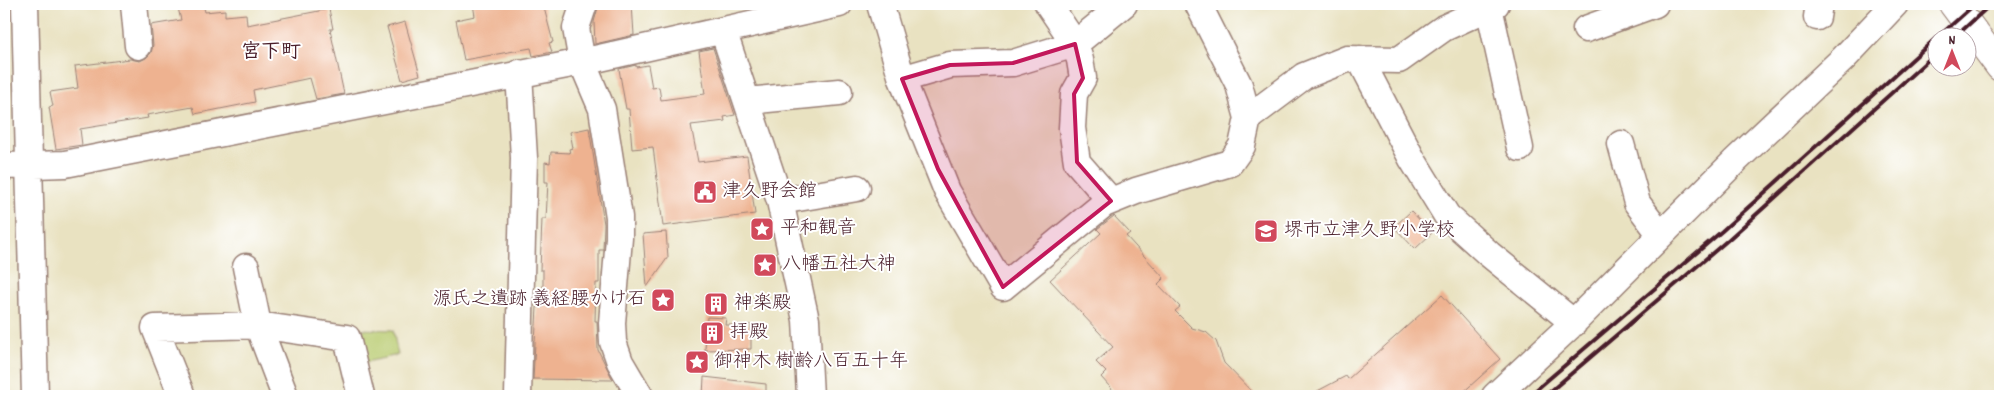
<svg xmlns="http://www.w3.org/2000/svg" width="2004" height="400" font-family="Dekko,'Klee One',sans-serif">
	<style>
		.green { fill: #b7ca6d; stroke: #80744c }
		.building { fill: #eeb290 }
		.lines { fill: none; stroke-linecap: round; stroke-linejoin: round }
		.minor-casing { stroke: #9a8076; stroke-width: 29 }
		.tertiary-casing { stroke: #9a8076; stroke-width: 30 }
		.minor { stroke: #fff; stroke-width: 26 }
		.tertiary { stroke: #fff; stroke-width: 28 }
		.rail { stroke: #4a1f2b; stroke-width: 4 }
		.marked { fill: #c2185b; fill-opacity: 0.2; stroke: #c2185b; stroke-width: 4; stroke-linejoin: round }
		.labels { text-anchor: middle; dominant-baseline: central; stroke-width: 4; stroke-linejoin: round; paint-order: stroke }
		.poi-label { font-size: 19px; fill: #4a1f2b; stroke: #fff; text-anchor: start }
		.neighbourhood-label { font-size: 20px; font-weight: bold; fill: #4a1f2b; stroke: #fff }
	</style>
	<rect width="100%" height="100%" fill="#fff"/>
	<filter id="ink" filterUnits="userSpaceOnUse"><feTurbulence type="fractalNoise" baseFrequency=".02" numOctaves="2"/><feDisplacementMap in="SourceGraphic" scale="10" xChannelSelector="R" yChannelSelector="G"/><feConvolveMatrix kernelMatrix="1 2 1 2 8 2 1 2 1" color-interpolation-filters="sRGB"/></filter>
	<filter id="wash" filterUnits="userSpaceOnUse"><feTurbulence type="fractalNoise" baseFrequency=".0096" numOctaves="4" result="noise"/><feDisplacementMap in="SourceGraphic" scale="20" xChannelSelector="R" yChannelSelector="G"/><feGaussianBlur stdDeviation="1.12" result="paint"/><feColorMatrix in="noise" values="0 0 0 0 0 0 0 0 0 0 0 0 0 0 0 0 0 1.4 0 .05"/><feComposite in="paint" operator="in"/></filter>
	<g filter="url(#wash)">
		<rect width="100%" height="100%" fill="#e9e2c1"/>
		<path class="green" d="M 358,329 L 393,330 L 398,355 L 366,362 Z"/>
		<g id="blocks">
			<path class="building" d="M 177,4 L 203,4 L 205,12 L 225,10 L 225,16 L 246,14 L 247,25 L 329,9 L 333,29 L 330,29 L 344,94 L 316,99 L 310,78 L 253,90 L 255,102 L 195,114 L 193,107 L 147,115 L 148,118 L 80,129 L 82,145 L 56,149 L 49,107 L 53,106 L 50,92 L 78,88 L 75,66 L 130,59 L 140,61 L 146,58 L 151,53 L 153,45 L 151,25 L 181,20 Z
				M 473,4 L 543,4 L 553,42 L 549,43 L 552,52 L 533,56 L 531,48 L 464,60 L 456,20 L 475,16 Z
				M 599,4 L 632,4 L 634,35 L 595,44 L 594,22 Z
				M 405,22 L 420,75 L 402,80 L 387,27 Z
				M 713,48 L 735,115 L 724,117 L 725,121 L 691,125 L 698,162 L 747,156 L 755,214 L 663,226 L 653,147 L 632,149 L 629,109 L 626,109 L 619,69 L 636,65 L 636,67 L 648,65 L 652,88 L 659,87 L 661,100 L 705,94 L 699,51 Z
				M 589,128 L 604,224 L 603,250 L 599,250 L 599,283 L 596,283 L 595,321 L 597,321 L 598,350 L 613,380 L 533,379 L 537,307 L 543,307 L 543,270 L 540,270 L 542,219 L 546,219 L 548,182 L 545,182 L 545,162 L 550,163 L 551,152 L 570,153 L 569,149 L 573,148 L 570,132 Z
				M 1411,211 L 1432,233 L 1415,249 L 1394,227 Z
				M 1114,216 L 1130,233 L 1126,236 L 1164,278 L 1158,284 L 1180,307 L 1175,311 L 1192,328 L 1206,332 L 1216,341 L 1224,363 L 1256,396 L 1118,396 L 1101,377 L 1106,372 L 1096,362 L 1113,347 L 1050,280 L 1101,233 L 1097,229 Z
				M 666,232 L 668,257 L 647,287 L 643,234 Z
				M 1442,295 L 1500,359 L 1459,396 L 1308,396 L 1346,376 L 1348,379 Z
				M 707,317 L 726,318 L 725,325 L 751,325 L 751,349 L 705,350 Z
				M 704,377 L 766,384 L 766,396 L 703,396 Z"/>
		</g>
	</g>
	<g filter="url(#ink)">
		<use href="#blocks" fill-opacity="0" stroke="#9a8076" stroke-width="1"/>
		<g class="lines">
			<g class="minor-casing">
				<path id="minor" d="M 25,4 L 35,396
					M 134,4 L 138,46
					M 584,4 L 576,28 L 582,62 L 602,109 L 619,217 L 619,238 L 612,323 L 613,342 L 620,362 L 640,396
					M 880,4 L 902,79 L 947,191 L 1003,287 L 1104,204 L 1136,191 L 1230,163 L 1242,146 L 1248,118 L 1239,85 L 1198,4
					M 1048,4 L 1075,44 L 1080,60 L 1083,78 L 1074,94 L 1072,128 L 1077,162 L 1111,201
					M 1489,7 L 1520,148
					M 1817,17 L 1819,4
					M 1586,29 L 1655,4
					M 723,30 L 780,201 L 806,320 L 810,396
					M 1360,59 L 1412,159 L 1447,216 L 1489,254 L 1574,323
					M 902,79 L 950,65 L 1013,63 L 1075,44 L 1124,4
					M 747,101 L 839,92
					M 1248,118 L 1304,76 L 1347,59 L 1399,60 L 1444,28 L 1496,4
					M 1621,144 L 1637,203 L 1661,235
					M 4,166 L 65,164 L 582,62 L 839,4
					M 780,201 L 857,188
					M 246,267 L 258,325 L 285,396
					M 182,396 L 155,328 L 258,325 L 347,338 L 361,396
					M 518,396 L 524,158 L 519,73
					M 1495,396 L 1568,328 L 1736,160 L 1844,58 L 1895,4"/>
			</g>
			<g class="tertiary-casing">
				<path id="tertiary" d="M 1953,4 L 2000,67"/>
			</g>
			<use href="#minor" class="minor"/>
			<use href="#tertiary" class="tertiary"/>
			<path class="rail" d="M 1937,38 L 1975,4
				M 1954,38 L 1991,4
				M 1529,396 L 1722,231 L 1936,38
				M 1545,396 L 1729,239 L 1936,53"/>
		</g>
	</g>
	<path class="marked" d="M 1075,44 L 1083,78 L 1074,94 L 1077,162 L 1111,201 L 1003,287 L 938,169 L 902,79 L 950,65 L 1013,63 Z"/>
	<defs>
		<g id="civic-square" transform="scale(1.25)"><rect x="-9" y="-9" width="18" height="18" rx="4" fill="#d1495b" stroke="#fff"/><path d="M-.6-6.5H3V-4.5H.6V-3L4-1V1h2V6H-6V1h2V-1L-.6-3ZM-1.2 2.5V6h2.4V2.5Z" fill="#fff"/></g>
		<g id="sight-square" transform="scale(1.25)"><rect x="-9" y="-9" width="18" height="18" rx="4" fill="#d1495b" stroke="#fff"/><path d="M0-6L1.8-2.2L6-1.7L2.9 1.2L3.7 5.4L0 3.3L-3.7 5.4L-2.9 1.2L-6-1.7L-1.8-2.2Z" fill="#fff"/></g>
		<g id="school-square" transform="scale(1.25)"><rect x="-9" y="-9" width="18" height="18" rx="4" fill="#d1495b" stroke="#fff"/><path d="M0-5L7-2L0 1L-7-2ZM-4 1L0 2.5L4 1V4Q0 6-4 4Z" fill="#fff"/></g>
		<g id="building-square" transform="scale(1.25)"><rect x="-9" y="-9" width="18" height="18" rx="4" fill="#d1495b" stroke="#fff"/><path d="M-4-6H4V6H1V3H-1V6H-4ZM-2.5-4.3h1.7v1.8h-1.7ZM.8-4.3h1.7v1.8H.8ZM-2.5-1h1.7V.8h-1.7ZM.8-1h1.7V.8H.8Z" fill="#fff"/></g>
	</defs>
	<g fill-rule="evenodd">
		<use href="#civic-square" x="705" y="192"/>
		<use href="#sight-square" x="762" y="229"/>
		<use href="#school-square" x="1266" y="231"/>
		<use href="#sight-square" x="765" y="265"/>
		<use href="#sight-square" x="663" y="300"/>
		<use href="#building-square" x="716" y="304"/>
		<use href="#building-square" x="712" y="333"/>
		<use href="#sight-square" x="697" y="362"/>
	</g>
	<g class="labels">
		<g class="poi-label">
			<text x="722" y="192">津久野会館</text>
			<text x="780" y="229">平和観音</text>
			<text x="1284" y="231">堺市立津久野小学校</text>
			<text x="782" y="265">八幡五社大神</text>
			<text x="646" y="300" text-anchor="end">源氏之遺跡 義経腰かけ石</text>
			<text x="734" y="304">神楽殿</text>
			<text x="730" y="333">拝殿</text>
			<text x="714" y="362">御神木 樹齢八百五十年</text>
		</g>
		<g class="neighbourhood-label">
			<text x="271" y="53">宮下町</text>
		</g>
	</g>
	<rect width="2004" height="400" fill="none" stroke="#fff" stroke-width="20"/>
	<g transform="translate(1952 52)"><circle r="24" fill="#ffffff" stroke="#b7a5aa"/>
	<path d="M0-4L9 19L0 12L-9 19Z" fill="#d1495b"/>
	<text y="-8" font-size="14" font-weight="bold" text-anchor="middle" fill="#4a1f2b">N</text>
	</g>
</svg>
